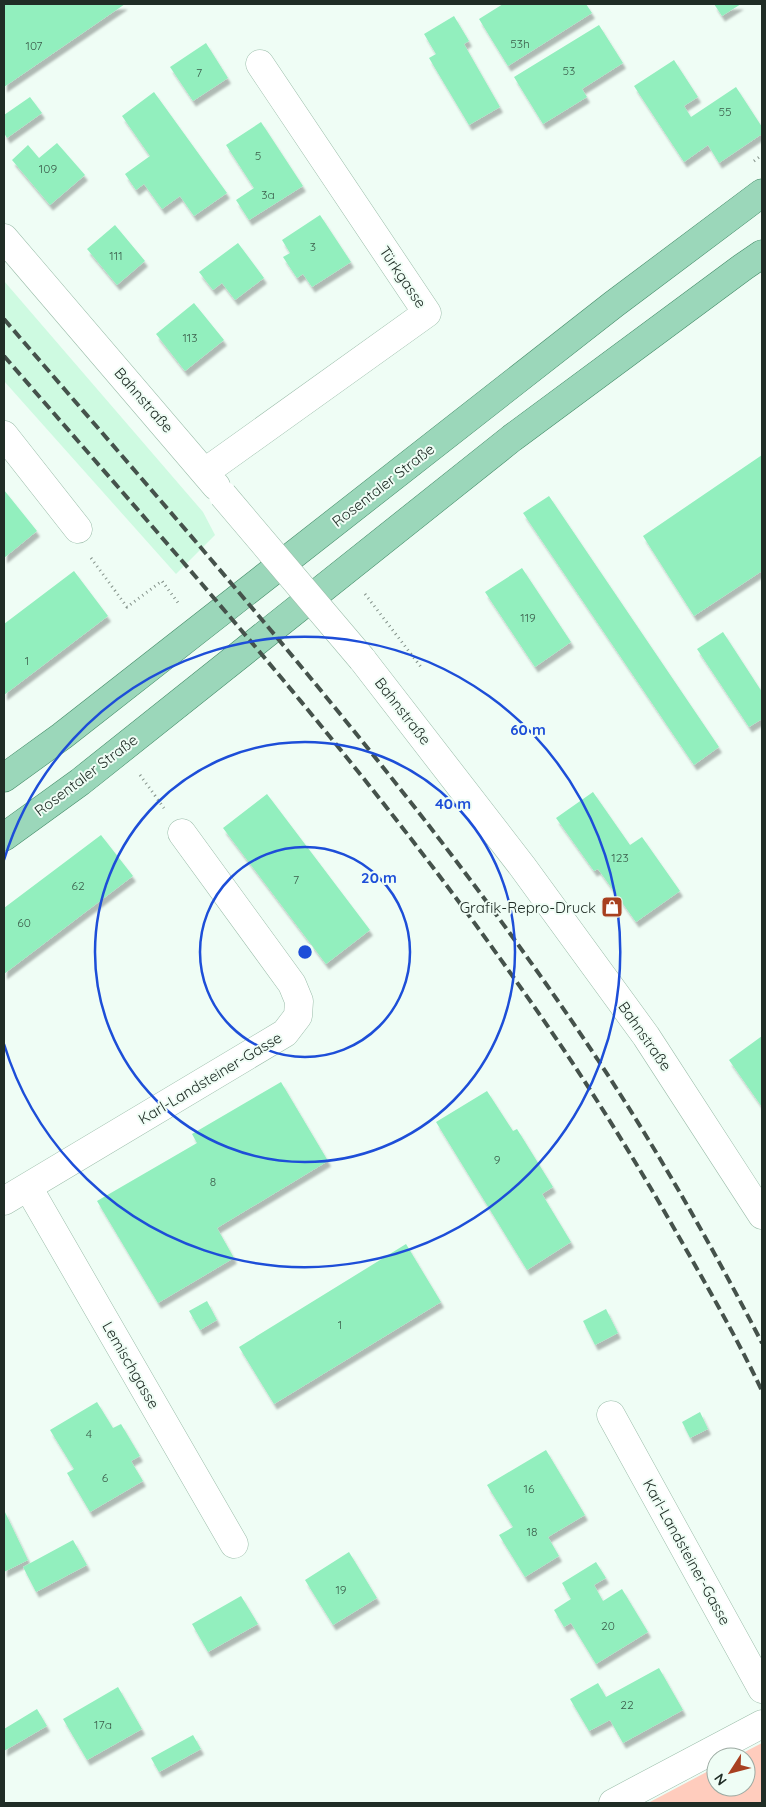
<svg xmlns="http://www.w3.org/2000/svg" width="766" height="1807" font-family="Quicksand,sans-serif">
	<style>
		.built { fill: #cefae1 }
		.green { fill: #ffccbd }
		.building { fill: #92efbe; filter: url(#shadow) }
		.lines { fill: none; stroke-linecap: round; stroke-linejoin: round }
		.street-casing { stroke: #9bbdaa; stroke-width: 29 }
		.primary-casing { stroke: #448b68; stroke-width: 29 }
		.path { stroke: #829088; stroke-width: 3; stroke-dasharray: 1 4; stroke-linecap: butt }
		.street { stroke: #fff; stroke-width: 28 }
		.primary { stroke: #9bd7ba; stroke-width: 28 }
		.rail { stroke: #45524b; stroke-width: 4; stroke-dasharray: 10 5; stroke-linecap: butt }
		.street-bridge-casing { stroke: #9bbdaa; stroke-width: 29; stroke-linecap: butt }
		.street-bridge { stroke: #fff; stroke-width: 28 }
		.ring { fill: none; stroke: #1d4ed8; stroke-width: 2.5 }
		.labels { text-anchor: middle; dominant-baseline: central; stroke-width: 4; stroke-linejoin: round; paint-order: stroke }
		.number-label { font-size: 12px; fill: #3c5e4c }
		.street-label { font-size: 15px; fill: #202d26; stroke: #effdf5 }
		.poi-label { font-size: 15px; fill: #202d26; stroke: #effdf5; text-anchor: end }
		.centre { fill: #1d4ed8; stroke: #effdf5; stroke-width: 2.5 }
		.ring-label { font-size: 15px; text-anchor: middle; font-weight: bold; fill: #1d4ed8; stroke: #effdf5; stroke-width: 4; stroke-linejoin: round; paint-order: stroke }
	</style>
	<defs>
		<filter id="shadow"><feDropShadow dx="3" dy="5.5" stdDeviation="1" flood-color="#0004"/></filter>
	</defs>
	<rect width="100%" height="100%" fill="#effdf5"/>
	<path class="built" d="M 4,281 L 203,512 L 215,535 L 176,574 L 4,381 Z"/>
	<path class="green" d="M 762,1743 L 762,1803 L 648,1803 L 716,1767 L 716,1787 L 746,1787 L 746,1757 L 735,1757 Z"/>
	<path class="building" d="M 4,4 L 125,4 L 4,87 Z
		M 503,4 L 586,4 L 592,13 L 508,66 L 479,19 Z
		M 714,4 L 741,4 L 722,16 Z
		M 454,16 L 469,41 L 464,44 L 500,107 L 469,125 L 429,58 L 436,54 L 424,34 Z
		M 599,25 L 623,63 L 582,89 L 587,97 L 543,124 L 514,77 Z
		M 206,43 L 228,78 L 193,101 L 170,67 Z
		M 674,60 L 698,97 L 684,106 L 691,117 L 736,87 L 762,127 L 762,134 L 719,163 L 708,145 L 684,162 L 634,86 Z
		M 154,92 L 227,193 L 194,216 L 180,196 L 162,209 L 144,184 L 136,190 L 125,174 L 150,156 L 122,116 Z
		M 30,97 L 42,113 L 7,138 L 4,133 L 4,115 Z
		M 261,122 L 303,186 L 249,220 L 236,200 L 254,188 L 226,145 Z
		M 57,143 L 85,175 L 50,205 L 12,160 L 28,145 L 39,158 Z
		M 320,215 L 351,262 L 312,287 L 303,274 L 297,278 L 283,257 L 290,253 L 282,240 Z
		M 115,225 L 145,261 L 117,285 L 87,249 Z
		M 238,243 L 264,278 L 235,300 L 222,283 L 213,290 L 199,272 Z
		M 194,303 L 224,340 L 185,371 L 156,334 Z
		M 762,455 L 762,571 L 694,616 L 643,536 Z
		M 4,490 L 37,531 L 4,558 Z
		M 549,496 L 719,747 L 694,765 L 523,513 Z
		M 522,568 L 571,642 L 535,667 L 485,592 Z
		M 74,571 L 108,616 L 4,695 L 4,624 Z
		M 723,632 L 762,692 L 762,719 L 749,727 L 697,649 Z
		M 593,792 L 630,845 L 642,837 L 680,891 L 636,922 L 598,869 L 594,871 L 556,818 Z
		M 267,794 L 370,930 L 326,964 L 223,828 Z
		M 101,835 L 133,876 L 4,974 L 4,908 Z
		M 762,1036 L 762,1107 L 729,1060 Z
		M 281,1082 L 328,1161 L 217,1228 L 234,1258 L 158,1303 L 97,1201 L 197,1143 L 192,1134 Z
		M 487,1091 L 513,1131 L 517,1129 L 553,1187 L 542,1194 L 571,1242 L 527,1270 L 436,1122 Z
		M 406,1244 L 441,1302 L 274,1404 L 239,1347 Z
		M 207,1301 L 217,1320 L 200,1330 L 189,1311 Z
		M 606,1309 L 618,1333 L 595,1345 L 583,1321 Z
		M 97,1402 L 113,1428 L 121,1424 L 140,1456 L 131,1461 L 143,1481 L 90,1512 L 67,1473 L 74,1469 L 50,1430 Z
		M 700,1412 L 708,1429 L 690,1438 L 682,1422 Z
		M 546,1450 L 585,1515 L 548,1537 L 559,1556 L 525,1577 L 499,1535 L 513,1527 L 487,1485 Z
		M 4,1510 L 28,1560 L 4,1572 Z
		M 73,1540 L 87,1565 L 36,1592 L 23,1567 Z
		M 349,1552 L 377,1598 L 333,1625 L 305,1580 Z
		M 596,1562 L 606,1578 L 594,1585 L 603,1601 L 622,1589 L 648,1632 L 596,1664 L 571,1623 L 564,1627 L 554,1610 L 571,1599 L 562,1583 Z
		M 241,1596 L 258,1624 L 208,1652 L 192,1624 Z
		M 659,1668 L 683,1710 L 623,1743 L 610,1720 L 589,1731 L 570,1699 L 598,1683 L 606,1697 Z
		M 118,1687 L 142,1729 L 87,1760 L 63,1719 Z
		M 37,1709 L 47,1726 L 4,1751 L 4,1729 Z
		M 193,1735 L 201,1749 L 159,1772 L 151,1758 Z"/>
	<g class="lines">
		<g class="street-casing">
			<path id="street" d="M 4,238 L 216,486
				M 4,435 L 78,529
				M 205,472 L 427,313 L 260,64
				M 362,659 L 522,866 L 646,1036 L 762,1215
				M 28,1187 L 234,1544
				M 4,1201 L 285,1033 L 298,1016 L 299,1001 L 292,984 L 182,833
				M 611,1415 L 762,1689
				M 613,1803 L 762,1724"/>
		</g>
		<g class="primary-casing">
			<path id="primary" d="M 4,778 L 62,736 L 614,304 L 762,193
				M 4,837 L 80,782 L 512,438 L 743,267 L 762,254"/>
		</g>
		<path class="path" d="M 754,161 L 762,155
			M 91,558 L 127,607 L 162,581 L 179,604
			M 365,594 L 421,667
			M 140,775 L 164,808"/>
		<use href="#street" class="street"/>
		<use href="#primary" class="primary"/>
		<path class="rail" d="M 4,319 C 210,559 423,796 598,1060 C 658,1151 712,1246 762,1343
			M 4,356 C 180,559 361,760 516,981 C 575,1063 629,1149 679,1237 C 708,1288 737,1338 762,1391"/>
		<g class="street-bridge-casing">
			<path id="street-bridge" d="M 223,495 L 362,659"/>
		</g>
		<use href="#street-bridge" class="street-bridge"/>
	</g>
	<g class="ring">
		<circle cx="305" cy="952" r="105"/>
		<circle cx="305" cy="952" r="210"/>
		<path d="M4 860A315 315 0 1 1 4 1044"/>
	</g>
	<defs>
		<g id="shop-square" transform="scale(1.125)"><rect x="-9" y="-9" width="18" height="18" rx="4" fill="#a84020" stroke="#effdf5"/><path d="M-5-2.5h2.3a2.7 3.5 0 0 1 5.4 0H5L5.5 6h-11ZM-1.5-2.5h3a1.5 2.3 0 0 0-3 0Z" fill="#fff"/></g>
	</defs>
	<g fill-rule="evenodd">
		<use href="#shop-square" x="612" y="907"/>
	</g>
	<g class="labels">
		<g class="number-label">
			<text x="520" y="43">53h</text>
			<text x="34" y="45">107</text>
			<text x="569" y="70">53</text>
			<text x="199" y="72">7</text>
			<text x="725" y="111">55</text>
			<text x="258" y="155">5</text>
			<text x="48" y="168">109</text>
			<text x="268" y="194">3a</text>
			<text x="313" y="246">3</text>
			<text x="116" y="255">111</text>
			<text x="190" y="337">113</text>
			<text x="528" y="617">119</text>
			<text x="27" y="660">1</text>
			<text x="620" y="857">123</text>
			<text x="296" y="879">7</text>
			<text x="78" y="885">62</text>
			<text x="24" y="922">60</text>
			<text x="497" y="1159">9</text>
			<text x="213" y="1181">8</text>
			<text x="340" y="1324">1</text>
			<text x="89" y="1433">4</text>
			<text x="105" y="1477">6</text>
			<text x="529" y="1488">16</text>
			<text x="532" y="1531">18</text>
			<text x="341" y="1589">19</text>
			<text x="608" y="1625">20</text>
			<text x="627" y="1704">22</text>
			<text x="103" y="1724">17a</text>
		</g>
		<g class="street-label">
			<text transform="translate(403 277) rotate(56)">Türkgasse</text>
			<text transform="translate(144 400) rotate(49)">Bahnstraße</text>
			<text transform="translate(383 485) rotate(-38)">Rosentaler Straße</text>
			<text transform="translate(403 711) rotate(52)">Bahnstraße</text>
			<text transform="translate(86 775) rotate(-37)">Rosentaler Straße</text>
			<text transform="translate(645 1036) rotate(55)">Bahnstraße</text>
			<text transform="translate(210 1078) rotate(-31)">Karl-Landsteiner-Gasse</text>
			<text transform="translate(131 1365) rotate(60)">Lemischgasse</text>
			<text transform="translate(687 1552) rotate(61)">Karl-Landsteiner-Gasse</text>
		</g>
		<g class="poi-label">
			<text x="596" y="907">Grafik-Repro-Druck</text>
		</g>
	</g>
	<circle cx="305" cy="952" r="8" class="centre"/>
	<g class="ring-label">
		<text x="528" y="735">60 m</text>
		<text x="453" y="809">40 m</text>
		<text x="379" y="883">20 m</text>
	</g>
	<rect width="766" height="1807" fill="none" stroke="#202d26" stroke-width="10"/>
	<g transform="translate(731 1772) rotate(234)"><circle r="24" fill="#effdf5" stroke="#9caaa2"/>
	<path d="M0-4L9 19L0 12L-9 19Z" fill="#a84020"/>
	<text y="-8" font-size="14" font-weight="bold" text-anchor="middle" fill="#202d26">N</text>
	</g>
</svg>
